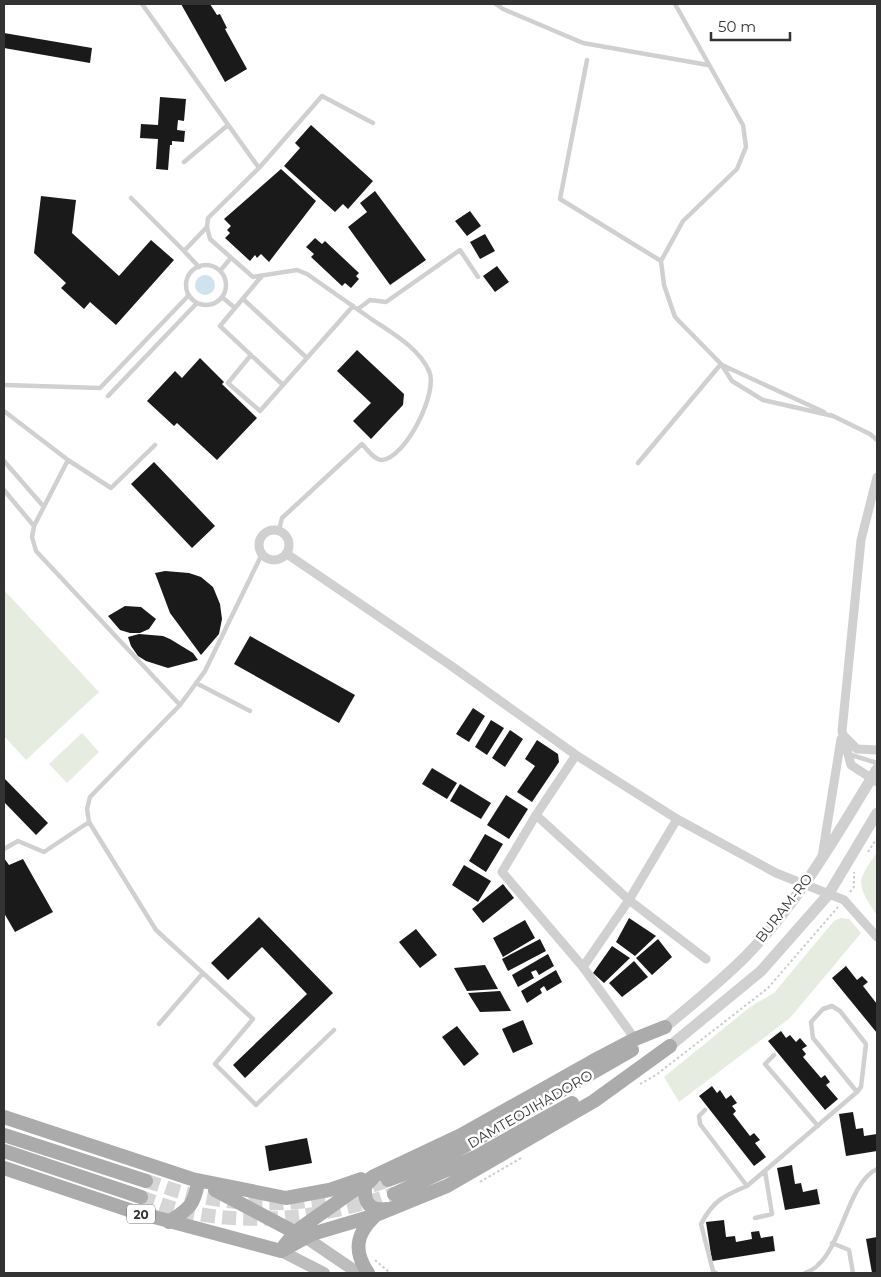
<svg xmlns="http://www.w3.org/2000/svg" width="881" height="1277" font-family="Montserrat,sans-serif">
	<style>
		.green { fill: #e6ecdf }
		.water { fill: #cfe2ee }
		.building { fill: #1a1a1a }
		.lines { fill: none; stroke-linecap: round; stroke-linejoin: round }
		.primary-tunnel { stroke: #d6d6d6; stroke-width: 14; stroke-dasharray: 14 7; stroke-linecap: butt }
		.path { stroke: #cdcdcd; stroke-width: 2; stroke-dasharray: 2.5 2.5; stroke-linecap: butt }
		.service { stroke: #d0d0d0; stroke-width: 4.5 }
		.minor { stroke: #d0d0d0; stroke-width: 9 }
		.tertiary { stroke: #d0d0d0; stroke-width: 11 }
		.secondary { stroke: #bdbdbd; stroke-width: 12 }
		.primary { stroke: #ababab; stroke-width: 14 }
		.labels { text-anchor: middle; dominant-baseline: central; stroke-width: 5; stroke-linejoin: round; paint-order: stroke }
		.shield { fill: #fff; stroke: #707070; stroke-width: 1 }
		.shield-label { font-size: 12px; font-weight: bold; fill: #333 }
		.street-label { font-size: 14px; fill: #333; stroke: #fff }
	</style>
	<rect width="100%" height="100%" fill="#fff"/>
	<path class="green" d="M 4,590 L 99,692 L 26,760 L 4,736 Z
		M 82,733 L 99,752 L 67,783 L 49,764 Z
		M 877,852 L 877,911 L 876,914 C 855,882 857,882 877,852 Z
		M 841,918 L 849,919 L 861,933 L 790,1018 L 679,1102 L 664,1077 L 750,1007 L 774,993 L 834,921 Z"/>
	<path class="water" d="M195 285a10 10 0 1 1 20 0a10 10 0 1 1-20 0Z"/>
	<path class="building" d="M 181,4 L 210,4 L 217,15 L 220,14 L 227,28 L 225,29 L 247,69 L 225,82 Z
		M 4,33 L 92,48 L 90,63 L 4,48 Z
		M 160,97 L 186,99 L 184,121 L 178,120 L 177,130 L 185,131 L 184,142 L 172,141 L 172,145 L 170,145 L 168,170 L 156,169 L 158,139 L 140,138 L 141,124 L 158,125 Z
		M 311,125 L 373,181 L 348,209 L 343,204 L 335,212 L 284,166 L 300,148 L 295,143 Z
		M 281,169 L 316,201 L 269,262 L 261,254 L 257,258 L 255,255 L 250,261 L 225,238 L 230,233 L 227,230 L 231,226 L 224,219 Z
		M 375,191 L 426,260 L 390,285 L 348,227 L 367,212 L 360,203 Z
		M 41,196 L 76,200 L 72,233 L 119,276 L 151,240 L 174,260 L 116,325 L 90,302 L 84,309 L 61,288 L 66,283 L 34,253 Z
		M 470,211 L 481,226 L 467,236 L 455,221 Z
		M 485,234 L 495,251 L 480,259 L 470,242 Z
		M 315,238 L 322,244 L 325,241 L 359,273 L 356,276 L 359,279 L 351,288 L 345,283 L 342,286 L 311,257 L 314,254 L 306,247 Z
		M 497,266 L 509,282 L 495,292 L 483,276 Z
		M 357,350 L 404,394 L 403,405 L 371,439 L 353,421 L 371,403 L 337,371 Z
		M 200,358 L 224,382 L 222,384 L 257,418 L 217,460 L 177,423 L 174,426 L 147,401 L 175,371 L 182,378 Z
		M 154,462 L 215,526 L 192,548 L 131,484 Z
		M 165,571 L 189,573 L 201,577 L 213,587 L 220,604 L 222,619 L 219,634 L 201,655 L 170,613 L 155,573 Z
		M 125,606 L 141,607 L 156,619 L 149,629 L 140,633 L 130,633 L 120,630 L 108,616 Z
		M 139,634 L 163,636 L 170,639 L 193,653 L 198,660 L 168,668 L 146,661 L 138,656 L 131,646 L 128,637 Z
		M 250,636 L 355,695 L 339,723 L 234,664 Z
		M 473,708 L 485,716 L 469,742 L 456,734 Z
		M 491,720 L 504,728 L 487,755 L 475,747 Z
		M 510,730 L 523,739 L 505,767 L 492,758 Z
		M 537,740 L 558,754 L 559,762 L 532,802 L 517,792 L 535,766 L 525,759 Z
		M 432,768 L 457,783 L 447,799 L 422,784 Z
		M 4,778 L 48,823 L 36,835 L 4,802 Z
		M 460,784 L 491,803 L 481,819 L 450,801 Z
		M 506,795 L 528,809 L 509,839 L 487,825 Z
		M 485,834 L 503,844 L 486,872 L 469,861 Z
		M 4,858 L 9,865 L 23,859 L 53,912 L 15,932 L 4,913 Z
		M 464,865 L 491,881 L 478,902 L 452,885 Z
		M 503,884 L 514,898 L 483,923 L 472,909 Z
		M 259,917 L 333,993 L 245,1078 L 233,1065 L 307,994 L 262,947 L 228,980 L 211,963 Z
		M 629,918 L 656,936 L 635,956 L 616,942 Z
		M 525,920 L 535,938 L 503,957 L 493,938 Z
		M 416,929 L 437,955 L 420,968 L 399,942 Z
		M 540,939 L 546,951 L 508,971 L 502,959 Z
		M 658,939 L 672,957 L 652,975 L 636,958 Z
		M 612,946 L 630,958 L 604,983 L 593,973 Z
		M 548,954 L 554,966 L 539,975 L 536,970 L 531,972 L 534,978 L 518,987 L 512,975 Z
		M 634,961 L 648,977 L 622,997 L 609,983 Z
		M 485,965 L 498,989 L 467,991 L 454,968 Z
		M 846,966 L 857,980 L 862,976 L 868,982 L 863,986 L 877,1004 L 877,1033 L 832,978 Z
		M 556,970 L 562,982 L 547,991 L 544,986 L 540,989 L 542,993 L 527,1003 L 521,991 Z
		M 500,991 L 511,1011 L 480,1012 L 468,993 Z
		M 523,1020 L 533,1044 L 513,1053 L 502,1029 Z
		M 457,1026 L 479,1054 L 464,1066 L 442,1037 Z
		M 781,1031 L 786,1038 L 790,1035 L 796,1042 L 800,1038 L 807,1046 L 802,1049 L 806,1054 L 803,1057 L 821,1078 L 825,1075 L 830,1082 L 826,1085 L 838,1099 L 825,1110 L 768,1041 Z
		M 712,1086 L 717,1093 L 720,1090 L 726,1099 L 731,1095 L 737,1103 L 732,1106 L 736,1111 L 733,1114 L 750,1136 L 754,1133 L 760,1140 L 755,1143 L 766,1157 L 754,1166 L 699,1096 Z
		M 853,1112 L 856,1129 L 863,1128 L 864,1136 L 877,1134 L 877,1151 L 846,1156 L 839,1114 Z
		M 307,1138 L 312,1163 L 269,1171 L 265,1146 Z
		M 792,1165 L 795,1184 L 801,1183 L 803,1192 L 817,1189 L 820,1204 L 785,1210 L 777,1168 Z
		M 724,1220 L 726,1237 L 735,1236 L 736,1242 L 752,1239 L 751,1232 L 759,1231 L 761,1238 L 773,1236 L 775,1251 L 712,1261 L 706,1222 Z
		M 877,1237 L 877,1273 L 872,1273 L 866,1239 Z"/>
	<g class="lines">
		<path class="primary-tunnel" d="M 146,1181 C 163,1186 180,1193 197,1196 C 264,1210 325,1204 388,1180
			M 141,1197 C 158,1203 175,1210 193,1213 C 261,1226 329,1216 394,1194"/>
		<path class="path" d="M 868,852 L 877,838
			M 850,892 L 854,887 L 854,872
			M 640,1084 L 656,1075 L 768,988 L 838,907
			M 480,1182 L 521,1158
			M 375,1260 L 390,1273"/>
		<path class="service" d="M 142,4 L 259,168 L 208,218 L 207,227 L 210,239 L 253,277 L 297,270 L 307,274 C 327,288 347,302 367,316 C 388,331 418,346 429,371 C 439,391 406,458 382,460 C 374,460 367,449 362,444 L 282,518 L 279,530
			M 496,4 L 503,9 L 583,43 L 708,65
			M 675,4 L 743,125 L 746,147 L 737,169 L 683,221 L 661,261 L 664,285 L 675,317 L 721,364 L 732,381 L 763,400 L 833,416
			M 587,60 L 560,199 L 661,261
			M 184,162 L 228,125
			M 259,168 L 322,96 L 373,123
			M 131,198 L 184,251
			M186 285a20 20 0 1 1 40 0a20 20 0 1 1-40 0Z
			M 199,267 L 184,251 L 207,227
			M 220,271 L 230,259
			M 222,297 L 235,308 L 261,277
			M 243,299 L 307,358
			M 235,308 L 220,326 L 283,385 L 353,306
			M 358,309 L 370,300 L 386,302 L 460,250 L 478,277
			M 251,355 L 228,383 L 260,411 L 283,385
			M 722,365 L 824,412
			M 4,385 L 100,388 L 189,295
			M 108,396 L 197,303
			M 4,411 L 68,460 L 34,526 L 32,537 L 36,551 L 180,705 L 205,671 L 262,554
			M 831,415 L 870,434 L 877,440
			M 68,460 L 111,488 L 155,445
			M 4,461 L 44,507
			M 638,463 L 721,364
			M 4,490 L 34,526
			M 196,683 L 250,711
			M 180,705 L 90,797 L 87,809 L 89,822 L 156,930 L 253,1019 L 215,1064 L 256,1105 L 334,1030
			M 848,754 L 877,763
			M 4,849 L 18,841 L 44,852 L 89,822
			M 159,1024 L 203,973
			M 774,1055 L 765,1064 L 818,1126
			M 705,1110 L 699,1116 L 700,1124 L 747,1186
			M 755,1218 L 772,1214 L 765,1171
			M 832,1243 L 849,1250 L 853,1273
			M 716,1273 L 713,1271 L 701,1224 C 713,1201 723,1196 747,1186 L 857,1092 L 861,1087 L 866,1044 L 840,1011 L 832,1006 L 823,1009 L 811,1022 L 813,1038 L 857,1092
			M 805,1273 C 809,1271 815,1269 818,1265 C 842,1244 849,1182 877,1169"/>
		<path class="minor" d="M 877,477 L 861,540 L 842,731 L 851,765 L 877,782
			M259 545a15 15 0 1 1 30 0a15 15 0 1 1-30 0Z
			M 287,554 L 450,665 L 576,755 L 677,819 L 776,873 L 844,900 L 877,937
			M 844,736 L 857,749 L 877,750
			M 576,755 L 536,815 L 502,872 L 583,967 L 635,1039
			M 536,815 L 629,900 L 706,959
			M 822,857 L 841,739
			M 583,967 L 629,900 L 677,819"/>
		<path class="tertiary" d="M 665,1027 C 693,1004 721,981 746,956 C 799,902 838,833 877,769
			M 670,1046 L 761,971 L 828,895 L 877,813"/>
		<path class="secondary" d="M 305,1237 L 358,1273
			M 281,1251 L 324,1273"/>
		<path class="primary" d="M 4,1117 L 192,1179 L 286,1198 L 329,1190 L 361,1179
			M 4,1135 L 146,1181
			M 4,1151 L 141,1197
			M 4,1168 L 132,1211 L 281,1251 L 312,1234 L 376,1215 L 447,1186 L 594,1101 L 670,1046
			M 372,1179 L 365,1186 C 364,1203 369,1211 387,1209
			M 388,1180 L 421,1168 L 465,1146 L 632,1050
			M 215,1190 L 302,1236
			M 394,1194 L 473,1158 L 572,1103
			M 169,1222 C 188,1209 194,1206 198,1183
			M 284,1246 L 295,1232 L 374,1176 L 461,1135 L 593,1061 L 635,1039 L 665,1027
			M 368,1273 C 353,1251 356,1234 374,1217"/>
	</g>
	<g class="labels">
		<rect class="shield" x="127" y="1204.5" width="28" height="19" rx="4"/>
		<g class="shield-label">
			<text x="141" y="1214">20</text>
		</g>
		<g class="street-label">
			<text transform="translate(784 908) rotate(-52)">BURAM-RO</text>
			<text transform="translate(530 1109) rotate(-30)">DAMTEOJIHADORO</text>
		</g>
	</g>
	<rect width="881" height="1277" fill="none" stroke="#333333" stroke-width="10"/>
	<path d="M711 32v8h79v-8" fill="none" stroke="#333333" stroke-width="2.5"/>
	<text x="718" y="32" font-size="15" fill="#333333" stroke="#ffffff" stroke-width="4" paint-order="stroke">50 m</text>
</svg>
